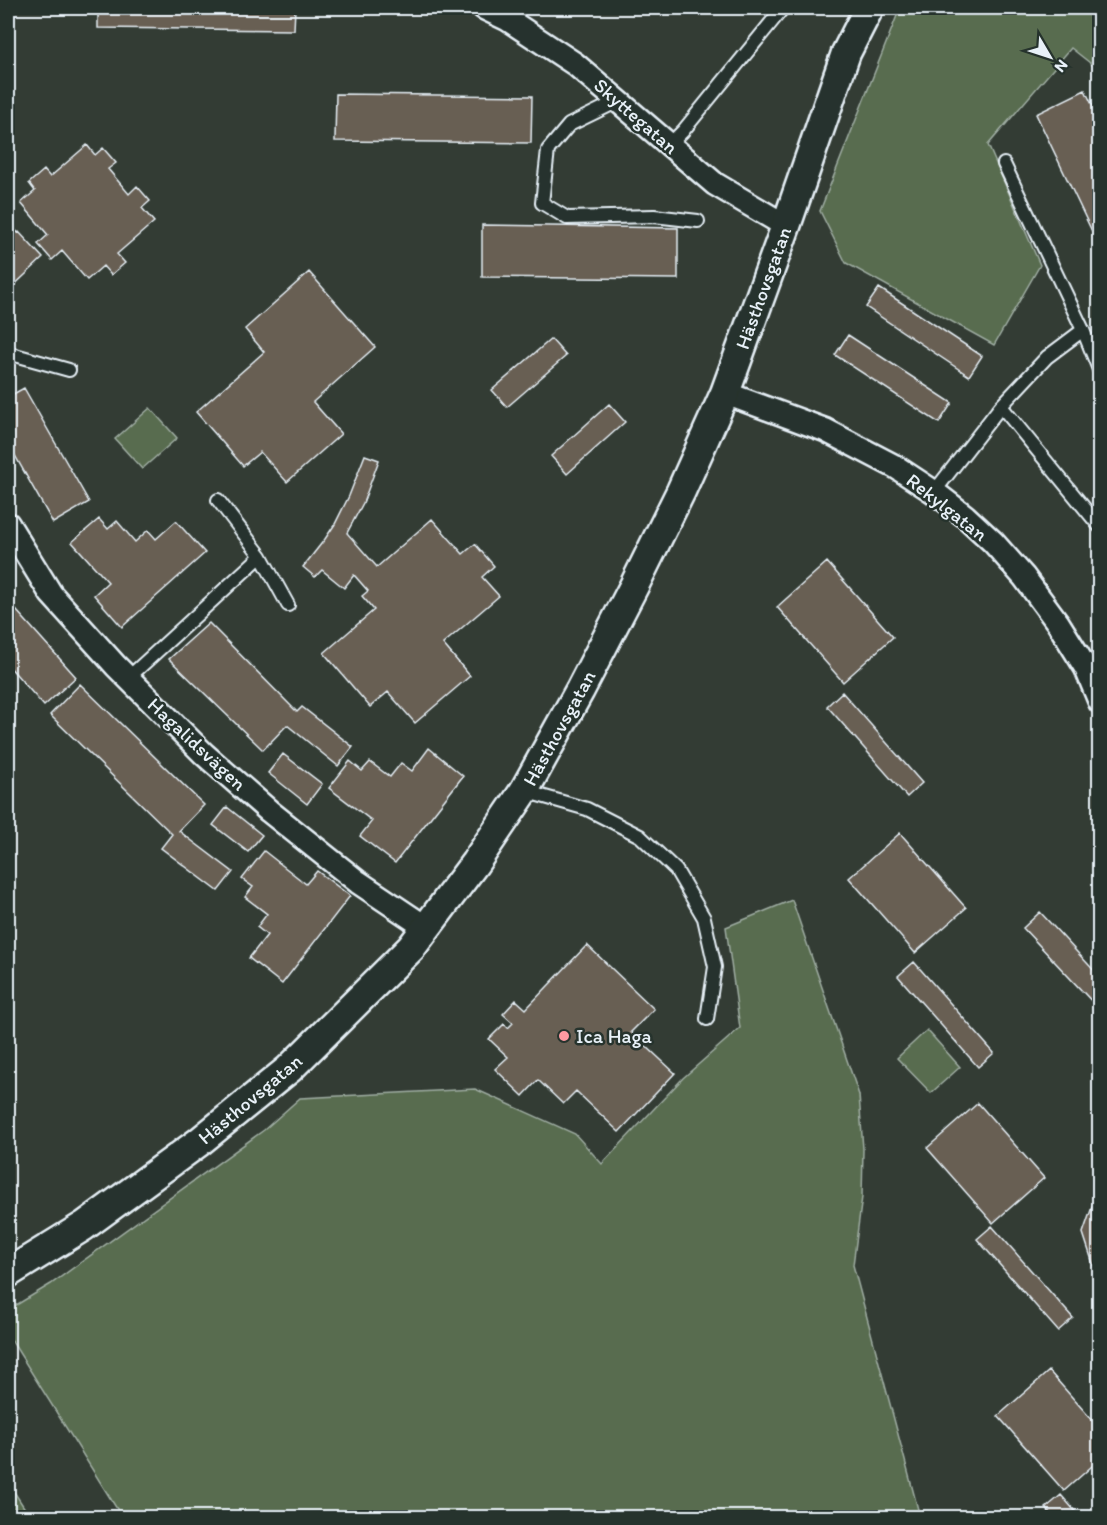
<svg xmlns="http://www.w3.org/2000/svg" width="1107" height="1525" font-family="Itim,sans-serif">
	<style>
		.green { fill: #596c4f; stroke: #a0aea4; stroke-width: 1.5 }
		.building { fill: #685e52; stroke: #e8f1f8; stroke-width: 1.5 }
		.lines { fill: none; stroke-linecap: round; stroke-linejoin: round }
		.service-casing { stroke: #e8f1f8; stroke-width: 16 }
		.minor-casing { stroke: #e8f1f8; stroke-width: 27 }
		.tertiary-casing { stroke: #e8f1f8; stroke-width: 33 }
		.service { stroke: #26332d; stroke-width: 12 }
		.minor { stroke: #26332d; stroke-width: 22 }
		.tertiary { stroke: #26332d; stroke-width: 28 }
		.poi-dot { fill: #ff9aa2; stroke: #26332d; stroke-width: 2 }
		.labels { text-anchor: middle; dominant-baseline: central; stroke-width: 5; stroke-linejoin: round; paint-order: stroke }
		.street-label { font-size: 20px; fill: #e8f1f8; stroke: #26332d }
		.poi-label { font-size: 20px; fill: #e8f1f8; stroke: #26332d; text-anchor: start }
	</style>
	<rect width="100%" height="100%" fill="#333c34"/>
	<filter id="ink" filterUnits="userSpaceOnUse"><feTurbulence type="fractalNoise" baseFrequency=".0167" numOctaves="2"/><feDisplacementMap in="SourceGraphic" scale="12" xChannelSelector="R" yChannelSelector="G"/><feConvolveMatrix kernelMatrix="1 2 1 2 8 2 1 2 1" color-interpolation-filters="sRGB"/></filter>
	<g filter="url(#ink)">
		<path class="green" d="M 900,8 L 1099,8 L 1099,70 L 1071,48 L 988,145 L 1040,265 L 994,345 L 846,263 L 820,211 Z
			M 150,408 L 177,438 L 142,469 L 115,439 Z
			M 792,900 L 859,1095 L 863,1149 L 862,1197 L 853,1265 L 920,1517 L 122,1517 L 8,1335 L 8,1310 L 51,1284 L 264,1130 L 300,1098 L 475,1089 L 575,1134 L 602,1164 L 683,1078 L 740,1028 L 726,927 Z
			M 927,1030 L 960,1067 L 931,1093 L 897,1058 Z
			M 9,1484 L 29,1515 L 29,1517 L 8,1517 L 8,1485 Z"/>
		<path class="building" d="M 98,8 L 295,8 L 294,30 L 98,28 Z
			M 1085,90 L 1100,121 L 1100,248 L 1036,114 Z
			M 336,94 L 532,96 L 531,143 L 335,141 Z
			M 87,145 L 95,155 L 103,148 L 116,163 L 108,169 L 129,194 L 137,186 L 150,201 L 142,208 L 154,222 L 117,254 L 125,263 L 111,275 L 103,266 L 87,280 L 62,251 L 52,260 L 38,244 L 48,235 L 21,203 L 35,191 L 29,183 L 44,170 L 50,177 Z
			M 8,221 L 18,233 L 19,232 L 43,258 L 8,291 Z
			M 482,225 L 678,228 L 678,279 L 482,277 Z
			M 309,272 L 375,347 L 313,402 L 341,434 L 287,482 L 260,452 L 243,466 L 196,412 L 264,352 L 245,329 Z
			M 879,288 L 982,356 L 969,376 L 866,307 Z
			M 848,335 L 952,403 L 939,423 L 835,355 Z
			M 551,339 L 566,356 L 507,407 L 492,390 Z
			M 24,388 L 89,502 L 53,523 L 8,443 L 8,397 Z
			M 609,404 L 625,422 L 567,474 L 551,456 Z
			M 365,455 L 379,460 L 363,503 L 347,533 L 377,567 L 432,519 L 463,554 L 475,544 L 494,566 L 482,577 L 499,596 L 443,644 L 470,676 L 415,723 L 388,692 L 370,707 L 324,653 L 374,610 L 362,596 L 368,591 L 354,575 L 344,588 L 322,570 L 315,577 L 303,567 L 325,539 L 335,524 L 349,496 Z
			M 99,519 L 108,529 L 117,521 L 135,542 L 148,530 L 156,539 L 176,521 L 205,553 L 122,627 L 94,595 L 108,582 L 72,542 Z
			M 827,562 L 893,637 L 843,682 L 777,607 Z
			M 8,601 L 76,677 L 44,706 L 8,665 Z
			M 209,623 L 297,712 L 302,707 L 353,747 L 338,766 L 287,725 L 263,750 L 169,659 Z
			M 80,684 L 204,805 L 179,831 L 233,872 L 218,891 L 161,848 L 172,834 L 50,715 Z
			M 842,692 L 922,783 L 907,797 L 827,706 Z
			M 429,748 L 463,776 L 395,863 L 360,836 L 372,821 L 329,788 L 350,761 L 362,771 L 370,762 L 390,777 L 401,763 L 412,771 Z
			M 283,754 L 322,784 L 307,804 L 268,773 Z
			M 227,807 L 262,835 L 248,852 L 213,825 Z
			M 900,833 L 966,908 L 915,953 L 849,878 Z
			M 264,851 L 306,884 L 317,871 L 350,896 L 282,984 L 249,958 L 267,935 L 257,927 L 267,914 L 245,897 L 253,887 L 242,879 Z
			M 1040,912 L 1100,977 L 1100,1010 L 1023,928 Z
			M 587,945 L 654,1009 L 631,1032 L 675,1073 L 619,1132 L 576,1091 L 563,1104 L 538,1080 L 523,1096 L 495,1069 L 508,1057 L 489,1039 L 504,1024 L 508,1028 L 513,1023 L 503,1014 L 516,1000 L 526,1009 Z
			M 914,962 L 994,1053 L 978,1067 L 898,976 Z
			M 978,1103 L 1044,1178 L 993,1223 L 927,1148 Z
			M 1100,1184 L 1100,1276 L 1096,1273 L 1083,1233 Z
			M 992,1226 L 1073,1318 L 1058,1331 L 977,1239 Z
			M 1049,1371 L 1100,1429 L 1100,1459 L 1064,1491 L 998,1416 Z
			M 1061,1495 L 1081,1518 L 1054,1518 L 1046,1508 Z"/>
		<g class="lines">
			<g class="service-casing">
				<path id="service" d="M 618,101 L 569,125 L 548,150 L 542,203 L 567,218 L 654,216 L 698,221
					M 669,145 L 683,131 L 783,8
					M 1004,164 L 1083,330
					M 8,353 L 69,370
					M 1001,406 L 1047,357 L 1083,330 L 1100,372
					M 934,492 L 1001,406 L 1100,527
					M 218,500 L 261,556 L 288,605
					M 128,678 L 261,556
					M 524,791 L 587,809 L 640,836 L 676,870 L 704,918 L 715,967 L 707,1019"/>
			</g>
			<g class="minor-casing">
				<path id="minor" d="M 484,8 L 507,19 L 575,64 L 715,184 L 786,226
					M 725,393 L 825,430 L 896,467 L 934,492 L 965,516 L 993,542 L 1024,577 L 1058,623 L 1086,668 L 1100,702
					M 8,524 L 51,594 L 116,666 L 204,754 L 269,811 L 358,882 L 425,927"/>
			</g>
			<g class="tertiary-casing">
				<path id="tertiary" d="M 8,1273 L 84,1226 L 199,1142 L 289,1069 L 411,948 L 475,863 L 524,791 L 580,690 L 634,586 L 681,491 L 725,393 L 786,226 L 846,53 L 869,8"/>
			</g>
			<use href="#service" class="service"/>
			<use href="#minor" class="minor"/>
			<use href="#tertiary" class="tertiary"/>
		</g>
	</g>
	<circle class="poi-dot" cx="564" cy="1036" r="6"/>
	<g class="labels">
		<g class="street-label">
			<text transform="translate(636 116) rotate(41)">Skyttegatan</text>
			<text transform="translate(763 288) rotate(-70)">Hästhovsgatan</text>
			<text transform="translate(947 507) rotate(38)">Rekylgatan</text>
			<text transform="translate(559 728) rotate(-61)">Hästhovsgatan</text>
			<text transform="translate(197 744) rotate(43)">Hagalidsvägen</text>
			<text transform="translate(250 1099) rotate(-40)">Hästhovsgatan</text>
		</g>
		<g class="poi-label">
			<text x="576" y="1036">Ica Haga</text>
		</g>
	</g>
	<rect width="1107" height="1525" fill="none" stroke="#26332d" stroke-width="30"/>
	<rect x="15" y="15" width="1077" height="1495" fill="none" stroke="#e8f1f8" stroke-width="2" filter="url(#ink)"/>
	<g transform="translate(1050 57) rotate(129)" stroke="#26332d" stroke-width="4.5" paint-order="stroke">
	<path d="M0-4.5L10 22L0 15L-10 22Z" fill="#e8f1f8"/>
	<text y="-9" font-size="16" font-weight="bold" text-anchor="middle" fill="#e8f1f8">N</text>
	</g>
</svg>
